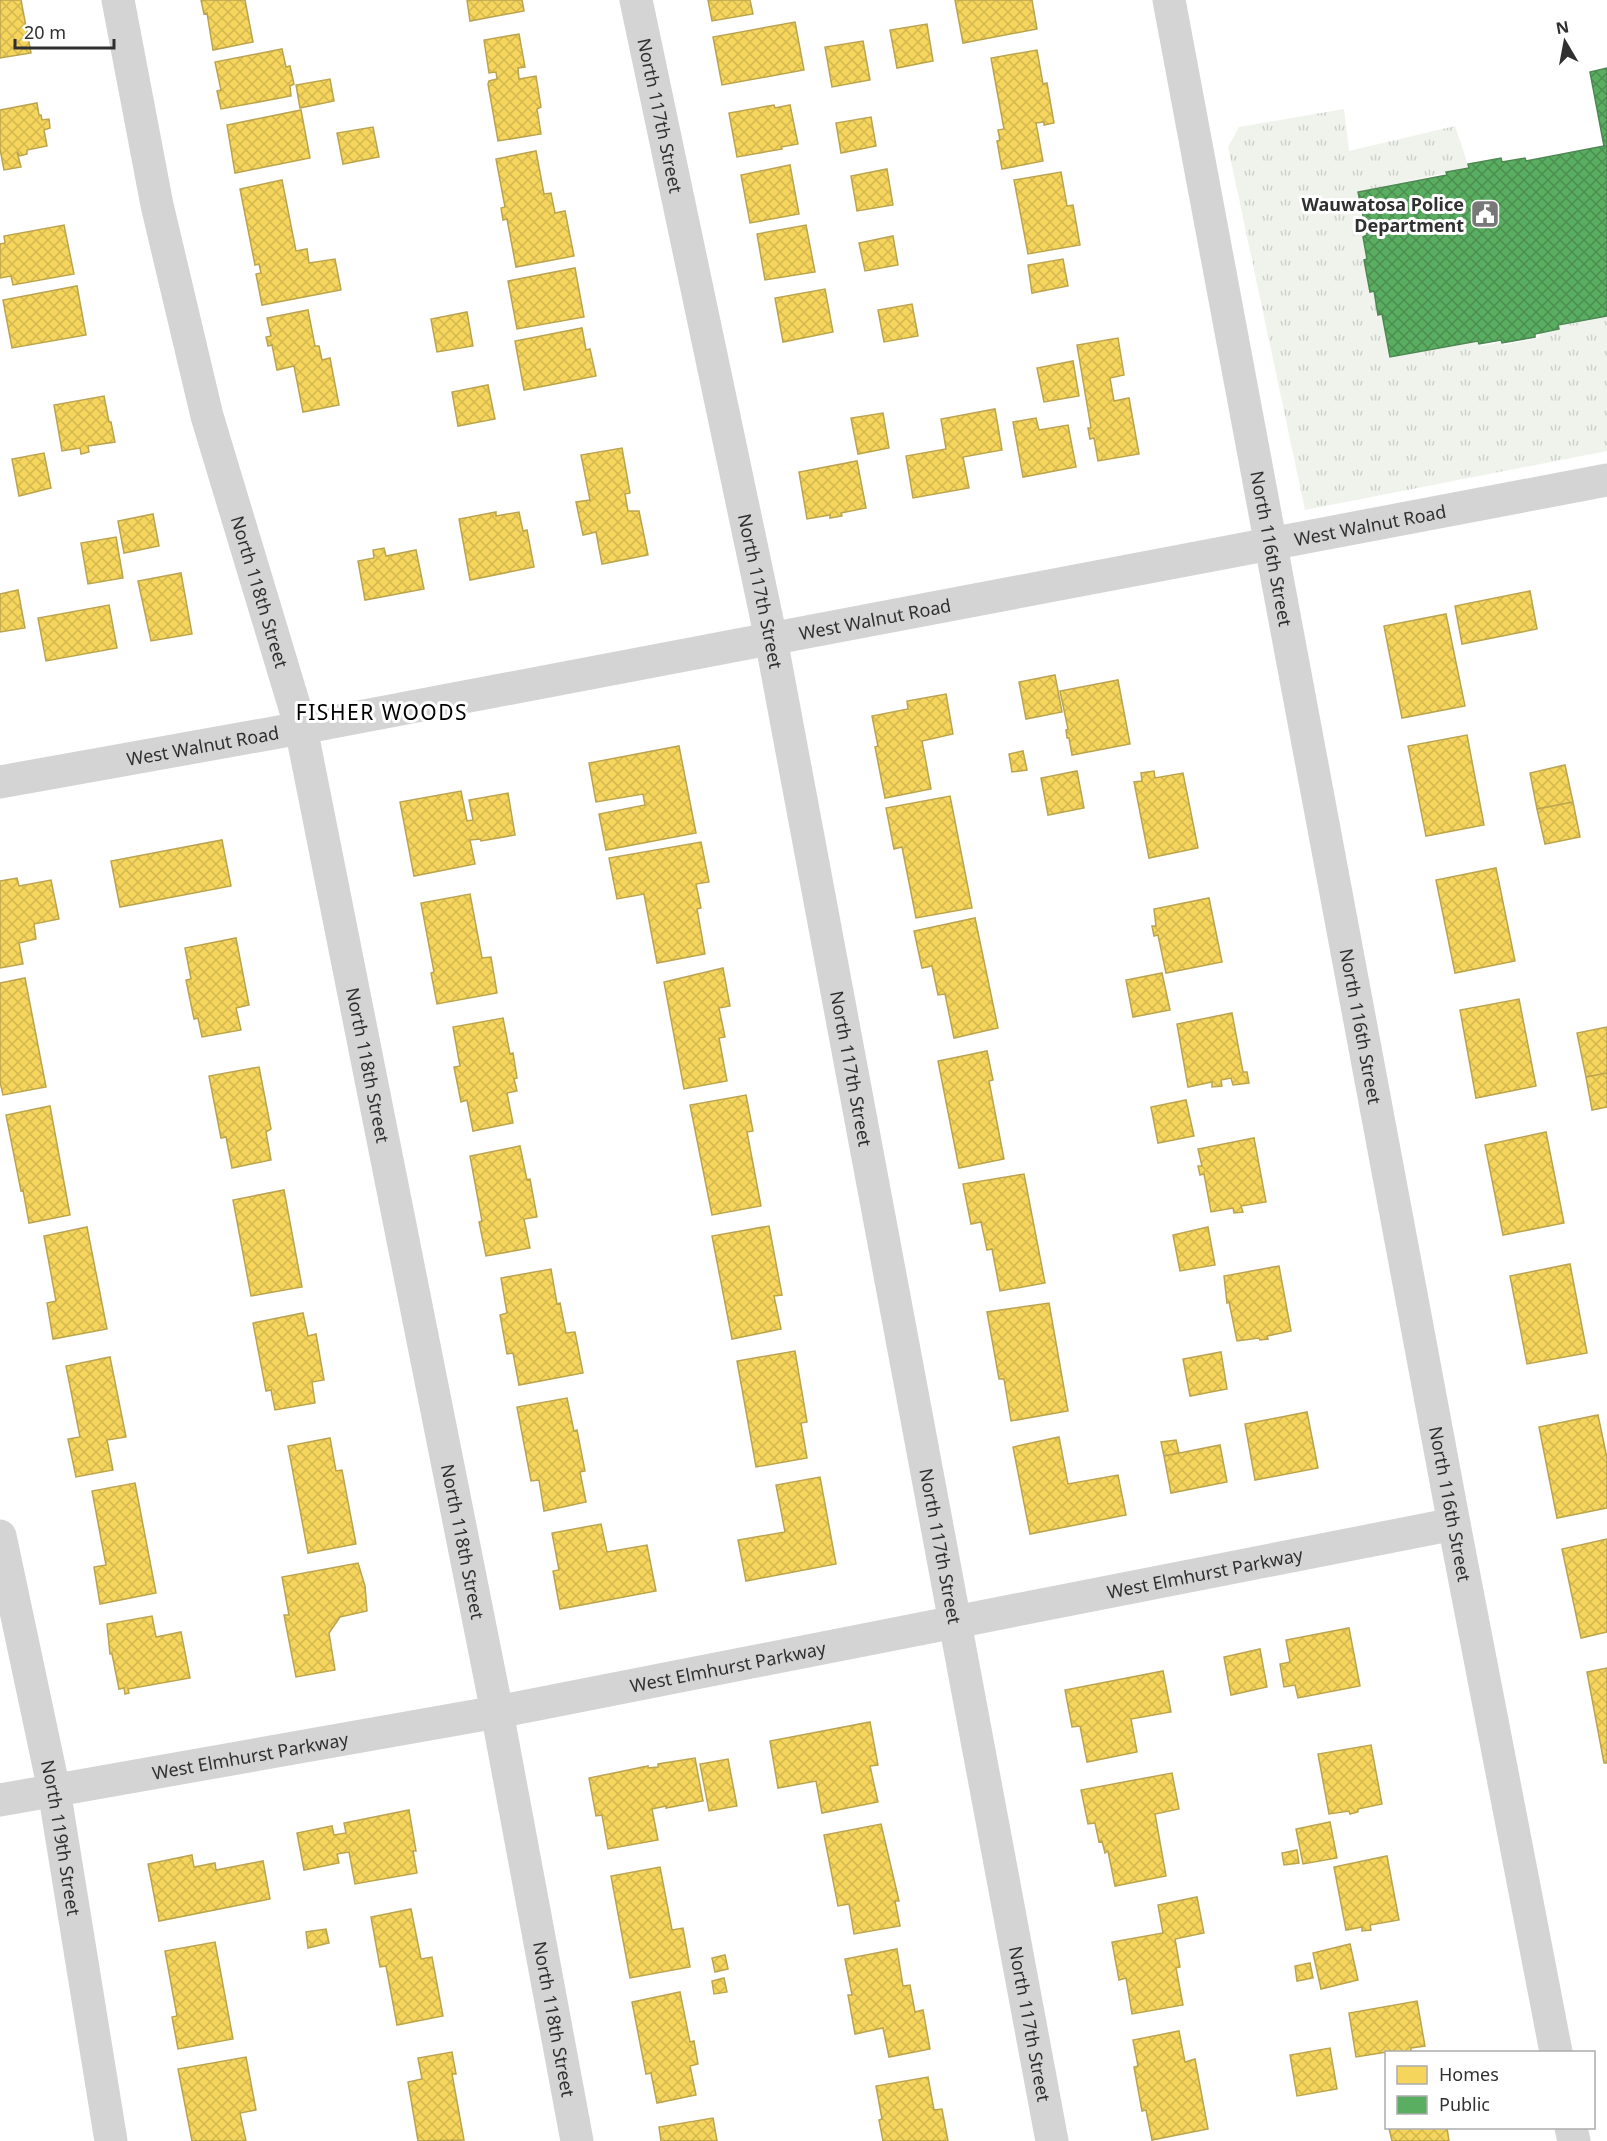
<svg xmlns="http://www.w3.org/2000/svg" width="1607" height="2141" font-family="'Noto Sans',sans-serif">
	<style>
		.grass { fill: url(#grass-tufts) }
		.homes { fill: url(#homes-cross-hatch); stroke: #bba44f; stroke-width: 1.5 }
		.public { fill: url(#public-cross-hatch); stroke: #4d8852; stroke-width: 1.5 }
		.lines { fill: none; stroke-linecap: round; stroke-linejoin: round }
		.minor { stroke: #d4d4d4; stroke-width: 33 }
		.labels { text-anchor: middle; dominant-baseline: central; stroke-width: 6; stroke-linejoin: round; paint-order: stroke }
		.street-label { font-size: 18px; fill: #303030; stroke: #fff }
		.poi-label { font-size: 18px; font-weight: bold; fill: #303030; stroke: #fff; text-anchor: end }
		.quarter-label { font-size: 21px; letter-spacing: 1.5px; fill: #000; stroke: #fff }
	</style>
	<defs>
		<pattern id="grass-tufts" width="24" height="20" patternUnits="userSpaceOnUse" patternTransform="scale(1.5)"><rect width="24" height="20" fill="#f0f3ec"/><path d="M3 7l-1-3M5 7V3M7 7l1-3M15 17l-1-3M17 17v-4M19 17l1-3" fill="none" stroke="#ced1cb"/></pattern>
		<pattern id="homes-cross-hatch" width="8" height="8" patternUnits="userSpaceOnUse" patternTransform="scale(1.5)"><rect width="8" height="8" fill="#f6d55c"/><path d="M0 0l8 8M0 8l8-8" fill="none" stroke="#d3b750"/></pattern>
		<pattern id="public-cross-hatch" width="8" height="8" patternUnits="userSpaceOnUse" patternTransform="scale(1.5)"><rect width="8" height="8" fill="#5aae61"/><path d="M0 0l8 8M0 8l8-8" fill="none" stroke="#4b8e50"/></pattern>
	</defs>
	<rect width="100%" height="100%" fill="#fff"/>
	<path class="grass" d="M 1344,109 L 1349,151 L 1455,126 L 1469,168 L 1362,191 L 1369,234 L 1370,289 C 1384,298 1387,340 1390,357 L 1479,342 L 1481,346 L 1503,342 L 1504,345 L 1539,338 L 1540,333 L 1559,329 L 1558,326 L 1607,317 L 1607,451 L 1305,510 L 1228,147 L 1239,127 Z"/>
	<path class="homes" d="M 0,0 L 21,0 L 31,53 L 0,58 Z
		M 201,0 L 245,0 L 253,42 L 213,50 L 207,13 L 204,14 Z
		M 467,0 L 522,0 L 524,11 L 470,21 Z
		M 708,0 L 750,0 L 753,14 L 712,21 Z
		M 955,0 L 1032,0 L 1037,29 L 963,43 Z
		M 795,22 L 804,70 L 722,85 L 713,37 Z
		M 927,24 L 933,61 L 897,68 L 890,30 Z
		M 519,34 L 525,67 L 518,68 L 519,79 L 536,76 L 541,107 L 537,109 L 541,134 L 498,141 L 488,84 L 489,81 L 497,79 L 496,72 L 489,73 L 484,40 Z
		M 863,41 L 870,80 L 832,87 L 825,47 Z
		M 282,49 L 286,67 L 290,66 L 294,84 L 290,86 L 291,96 L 221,109 L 217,91 L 221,90 L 215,62 Z
		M 1037,50 L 1043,84 L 1047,83 L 1054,123 L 1044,125 L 1044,122 L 1036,123 L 1043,161 L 1002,169 L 997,141 L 1000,140 L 998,130 L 1004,129 L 991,58 Z
		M 330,79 L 334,101 L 300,108 L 296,85 Z
		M 37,103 L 39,115 L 41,115 L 42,120 L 49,119 L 50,128 L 44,130 L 47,146 L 27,150 L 27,154 L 20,156 L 17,152 L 21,167 L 4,170 L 0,149 L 0,110 Z
		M 774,105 L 775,108 L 790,105 L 798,144 L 781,147 L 782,149 L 737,157 L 729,113 Z
		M 301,110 L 310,158 L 235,173 L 227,125 Z
		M 871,117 L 876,146 L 841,153 L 836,123 Z
		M 373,127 L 379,157 L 343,164 L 337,133 Z
		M 536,151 L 544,194 L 551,193 L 555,213 L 565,211 L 574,256 L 516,267 L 507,219 L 503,220 L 501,208 L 505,207 L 496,159 Z
		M 790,165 L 799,214 L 750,223 L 741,175 Z
		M 887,169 L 893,205 L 857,211 L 851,176 Z
		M 1061,172 L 1067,206 L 1073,205 L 1080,245 L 1028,254 L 1014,180 Z
		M 282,180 L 296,251 L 307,249 L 309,263 L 335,259 L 341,290 L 262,305 L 256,274 L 261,273 L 259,264 L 255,265 L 240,189 Z
		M 64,225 L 74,274 L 13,285 L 11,276 L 0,278 L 0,244 L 5,243 L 4,236 Z
		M 806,225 L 815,272 L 765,280 L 757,234 Z
		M 893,236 L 898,265 L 865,271 L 859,243 Z
		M 1063,259 L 1068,286 L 1032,293 L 1028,265 Z
		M 575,268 L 584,317 L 517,329 L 508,281 Z
		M 77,286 L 86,335 L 12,348 L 3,300 Z
		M 825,289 L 833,332 L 783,342 L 775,298 Z
		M 912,304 L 918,336 L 884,342 L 878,310 Z
		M 308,310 L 315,346 L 319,346 L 322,360 L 330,358 L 339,405 L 303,412 L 294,366 L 277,370 L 272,345 L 268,346 L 266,337 L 271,336 L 267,318 Z
		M 467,312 L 473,346 L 437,352 L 431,319 Z
		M 582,328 L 586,350 L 590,349 L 596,376 L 524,390 L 515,341 Z
		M 1118,338 L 1124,375 L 1110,378 L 1114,401 L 1129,398 L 1139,454 L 1098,461 L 1094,438 L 1090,439 L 1088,428 L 1091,428 L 1077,345 Z
		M 1073,361 L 1079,396 L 1044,402 L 1037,368 Z
		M 488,385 L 495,419 L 458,426 L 452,392 Z
		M 104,396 L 109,422 L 111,422 L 115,442 L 88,446 L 89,452 L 81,454 L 80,448 L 62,451 L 54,405 Z
		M 995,409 L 1002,450 L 963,457 L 969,488 L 913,498 L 906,456 L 946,449 L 941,419 Z
		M 883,413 L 889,448 L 858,454 L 851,418 Z
		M 1036,418 L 1039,430 L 1068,425 L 1076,467 L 1023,477 L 1013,422 Z
		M 622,448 L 630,493 L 625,494 L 628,511 L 639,511 L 648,555 L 602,564 L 596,532 L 583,535 L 576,502 L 590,500 L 581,455 Z
		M 44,453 L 51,488 L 19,496 L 12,459 Z
		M 857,461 L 866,508 L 841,513 L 842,516 L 830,518 L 830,515 L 807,519 L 799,472 Z
		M 496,512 L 496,516 L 519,512 L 523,531 L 527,530 L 534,567 L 470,580 L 459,519 Z
		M 153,514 L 159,546 L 124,553 L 118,521 Z
		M 116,537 L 123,578 L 88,584 L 81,543 Z
		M 384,548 L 386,556 L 416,550 L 424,589 L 365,600 L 358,561 L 374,558 L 373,550 Z
		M 181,573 L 192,634 L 151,641 L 138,581 Z
		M 18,590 L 25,628 L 0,632 L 0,594 Z
		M 1530,591 L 1537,629 L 1462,644 L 1455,606 Z
		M 109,605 L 117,648 L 46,661 L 38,618 Z
		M 1446,614 L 1465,706 L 1402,718 L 1384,626 Z
		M 1055,675 L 1062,712 L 1026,719 L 1019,682 Z
		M 1118,680 L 1130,744 L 1072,755 L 1069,738 L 1067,738 L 1066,730 L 1068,729 L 1060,691 Z
		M 946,694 L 953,734 L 922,741 L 931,789 L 885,798 L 875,747 L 878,746 L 872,716 L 908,709 L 907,701 Z
		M 1467,735 L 1484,825 L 1426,836 L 1408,746 Z
		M 679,746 L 696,833 L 606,850 L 599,814 L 645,805 L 643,794 L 596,802 L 589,763 Z
		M 1023,751 L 1027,770 L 1012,772 L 1009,754 Z
		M 1565,765 L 1573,802 L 1537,809 L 1530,773 Z
		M 1077,771 L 1084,808 L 1048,815 L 1041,778 Z
		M 1154,771 L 1155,778 L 1183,773 L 1198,848 L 1149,858 L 1134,782 L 1142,781 L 1141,773 Z
		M 461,791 L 467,821 L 473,820 L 469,800 L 508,793 L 515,835 L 481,841 L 480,839 L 470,840 L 475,864 L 414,876 L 400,802 Z
		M 950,796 L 972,908 L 916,918 L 902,847 L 894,849 L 886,808 Z
		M 1573,802 L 1580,837 L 1545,844 L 1537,809 Z
		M 222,840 L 231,886 L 120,907 L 111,861 Z
		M 701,842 L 709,882 L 696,884 L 701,908 L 697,909 L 705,954 L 657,963 L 644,894 L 617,899 L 609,858 Z
		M 1496,868 L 1515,961 L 1455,973 L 1436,880 Z
		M 17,878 L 19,886 L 51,880 L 59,919 L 34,924 L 36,939 L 19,943 L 23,964 L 0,968 L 0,881 Z
		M 470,894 L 482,958 L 491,957 L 497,993 L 437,1004 L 431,973 L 434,972 L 421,903 Z
		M 1209,898 L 1222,962 L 1166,973 L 1158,935 L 1154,936 L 1152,926 L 1156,926 L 1154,909 Z
		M 975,918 L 998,1028 L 954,1038 L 945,994 L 938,995 L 932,966 L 922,968 L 914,931 Z
		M 236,938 L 249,1005 L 236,1008 L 241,1030 L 202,1037 L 198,1018 L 194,1019 L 186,980 L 191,979 L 185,948 Z
		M 723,968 L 730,1006 L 719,1008 L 725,1037 L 719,1038 L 727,1081 L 684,1089 L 664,982 Z
		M 1162,973 L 1170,1010 L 1133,1017 L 1126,980 Z
		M 25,978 L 46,1087 L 3,1095 L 0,1082 L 0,983 Z
		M 1519,999 L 1536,1086 L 1476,1098 L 1460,1010 Z
		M 1232,1013 L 1243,1072 L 1247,1072 L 1249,1083 L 1233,1085 L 1231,1078 L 1221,1080 L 1222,1086 L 1212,1087 L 1212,1082 L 1188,1087 L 1177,1024 Z
		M 503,1018 L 510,1054 L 513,1053 L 517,1078 L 514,1079 L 517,1091 L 507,1093 L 513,1123 L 473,1131 L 467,1100 L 461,1102 L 454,1067 L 460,1066 L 453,1027 Z
		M 1607,1027 L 1607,1073 L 1586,1077 L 1577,1033 Z
		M 987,1051 L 993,1080 L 989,1081 L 1004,1159 L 959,1168 L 938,1061 Z
		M 259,1067 L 271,1129 L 266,1132 L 271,1160 L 232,1168 L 226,1137 L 221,1138 L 209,1076 Z
		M 1607,1073 L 1607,1107 L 1592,1110 L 1586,1077 Z
		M 746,1095 L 753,1131 L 747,1132 L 761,1206 L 712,1215 L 690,1105 Z
		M 1186,1100 L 1194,1136 L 1158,1143 L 1151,1107 Z
		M 50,1106 L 70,1215 L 29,1223 L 23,1190 L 21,1191 L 6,1115 Z
		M 1546,1132 L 1564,1223 L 1503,1235 L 1485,1145 Z
		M 1254,1138 L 1266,1202 L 1241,1206 L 1243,1212 L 1234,1213 L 1233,1208 L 1211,1212 L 1204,1174 L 1200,1175 L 1198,1166 L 1202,1166 L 1198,1149 Z
		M 520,1146 L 527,1180 L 530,1179 L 537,1217 L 524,1219 L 530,1248 L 486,1256 L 479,1222 L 482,1221 L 470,1156 Z
		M 1024,1174 L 1045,1283 L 1000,1291 L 992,1249 L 987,1250 L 981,1222 L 971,1224 L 963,1184 Z
		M 284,1190 L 302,1287 L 251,1296 L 233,1200 Z
		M 769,1226 L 782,1295 L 774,1296 L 781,1329 L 732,1339 L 712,1236 Z
		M 87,1227 L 107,1329 L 53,1339 L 47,1303 L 56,1301 L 44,1236 Z
		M 1208,1227 L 1215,1265 L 1180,1271 L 1173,1235 Z
		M 1570,1264 L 1587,1353 L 1527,1364 L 1510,1276 Z
		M 1279,1266 L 1291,1331 L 1267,1336 L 1268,1339 L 1260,1340 L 1259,1338 L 1237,1341 L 1229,1302 L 1227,1303 L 1224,1276 Z
		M 551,1269 L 557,1304 L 560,1303 L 566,1333 L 575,1332 L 583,1373 L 519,1385 L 513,1353 L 507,1354 L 500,1315 L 507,1313 L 501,1278 Z
		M 1049,1303 L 1068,1411 L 1011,1421 L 1004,1379 L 999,1379 L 987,1312 Z
		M 303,1313 L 308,1336 L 316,1334 L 324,1380 L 312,1382 L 315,1403 L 275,1410 L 271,1390 L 266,1391 L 253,1323 Z
		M 795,1351 L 807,1422 L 801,1423 L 807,1458 L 756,1467 L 737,1361 Z
		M 1221,1352 L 1227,1389 L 1190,1396 L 1183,1359 Z
		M 110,1357 L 126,1437 L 107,1440 L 113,1470 L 76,1477 L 68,1439 L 80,1437 L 66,1366 Z
		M 567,1398 L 574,1431 L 577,1430 L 585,1471 L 580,1472 L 586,1502 L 544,1511 L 539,1480 L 531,1481 L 517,1407 Z
		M 1307,1412 L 1318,1468 L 1255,1480 L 1245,1424 Z
		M 1598,1415 L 1607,1458 L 1607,1508 L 1557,1518 L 1539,1427 Z
		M 1059,1437 L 1068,1484 L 1118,1475 L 1126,1515 L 1030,1534 L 1013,1447 Z
		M 330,1438 L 336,1471 L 342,1470 L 356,1544 L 308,1553 L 288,1446 Z
		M 1176,1440 L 1179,1453 L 1164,1456 L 1161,1442 Z
		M 1220,1445 L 1227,1482 L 1171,1493 L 1164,1456 Z
		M 820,1477 L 836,1564 L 746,1581 L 738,1540 L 785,1532 L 776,1485 Z
		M 135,1483 L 156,1593 L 100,1604 L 94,1567 L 106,1565 L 92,1491 Z
		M 601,1524 L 607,1552 L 647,1545 L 656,1591 L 560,1609 L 553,1571 L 559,1570 L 552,1533 Z
		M 1607,1539 L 1607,1632 L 1581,1638 L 1562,1549 Z
		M 358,1563 L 365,1586 L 367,1611 L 340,1617 L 329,1633 L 335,1670 L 296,1677 L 284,1615 L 289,1615 L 282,1577 Z
		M 152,1616 L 156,1637 L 181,1632 L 190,1678 L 128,1689 L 129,1693 L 125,1694 L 124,1688 L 119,1689 L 112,1654 L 110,1654 L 107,1624 Z
		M 1349,1628 L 1360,1686 L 1298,1698 L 1295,1685 L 1284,1687 L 1280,1664 L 1290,1662 L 1286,1640 Z
		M 1260,1649 L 1267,1687 L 1231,1695 L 1224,1657 Z
		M 1607,1668 L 1607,1763 L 1604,1763 L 1587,1672 Z
		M 1163,1671 L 1171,1712 L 1131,1719 L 1137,1752 L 1087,1762 L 1080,1726 L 1072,1727 L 1065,1690 Z
		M 870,1722 L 878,1765 L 870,1766 L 878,1802 L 822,1813 L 816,1781 L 778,1788 L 770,1741 Z
		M 1371,1745 L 1382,1804 L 1358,1809 L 1358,1812 L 1350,1814 L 1349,1811 L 1329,1814 L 1318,1754 Z
		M 695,1758 L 703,1801 L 666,1808 L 666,1806 L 652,1809 L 658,1840 L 608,1849 L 602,1815 L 596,1816 L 589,1778 L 648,1766 L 648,1768 L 658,1767 L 658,1764 Z
		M 728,1759 L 737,1806 L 709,1811 L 700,1764 Z
		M 1172,1773 L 1179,1809 L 1155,1814 L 1166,1876 L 1115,1886 L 1108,1851 L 1105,1853 L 1102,1841 L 1099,1842 L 1095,1823 L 1088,1824 L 1081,1790 Z
		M 409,1810 L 416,1851 L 413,1851 L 417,1873 L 355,1884 L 349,1852 L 337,1854 L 339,1863 L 304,1870 L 297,1833 L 332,1826 L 334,1835 L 346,1833 L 344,1823 Z
		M 1330,1822 L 1337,1858 L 1303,1864 L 1296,1829 Z
		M 881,1824 L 899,1901 L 895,1901 L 900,1926 L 854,1934 L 849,1904 L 838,1906 L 824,1835 Z
		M 1297,1850 L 1299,1863 L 1284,1865 L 1282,1853 Z
		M 192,1855 L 194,1867 L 215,1863 L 216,1870 L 263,1861 L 270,1899 L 159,1921 L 148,1864 Z
		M 1387,1856 L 1399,1920 L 1370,1925 L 1371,1930 L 1362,1931 L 1362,1927 L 1346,1930 L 1334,1867 Z
		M 660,1867 L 672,1930 L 683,1928 L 690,1967 L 630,1978 L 611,1876 Z
		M 1197,1897 L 1204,1933 L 1175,1939 L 1180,1967 L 1176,1968 L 1183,2005 L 1132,2014 L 1126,1978 L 1119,1980 L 1112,1942 L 1163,1933 L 1158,1905 Z
		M 411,1909 L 421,1959 L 432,1957 L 443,2016 L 397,2025 L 386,1966 L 380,1967 L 371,1917 Z
		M 326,1929 L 329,1943 L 308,1948 L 306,1932 Z
		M 215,1942 L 233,2039 L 178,2049 L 172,2017 L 177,2016 L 165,1951 Z
		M 1350,1944 L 1358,1980 L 1321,1989 L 1313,1953 Z
		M 897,1949 L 903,1986 L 910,1985 L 915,2012 L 923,2010 L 930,2049 L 889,2057 L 883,2028 L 855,2034 L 848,1995 L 852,1995 L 845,1959 Z
		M 725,1955 L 728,1969 L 715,1972 L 712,1958 Z
		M 1310,1963 L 1313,1978 L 1297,1981 L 1295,1966 Z
		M 724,1978 L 727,1992 L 714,1994 L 712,1981 Z
		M 680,1992 L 690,2042 L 694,2041 L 698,2064 L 690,2066 L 696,2095 L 657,2103 L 651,2073 L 646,2074 L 632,2002 Z
		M 1417,2001 L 1425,2046 L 1411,2048 L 1411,2052 L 1387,2052 L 1356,2057 L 1349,2013 Z
		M 1179,2031 L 1185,2062 L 1195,2059 L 1208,2129 L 1152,2140 L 1146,2110 L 1142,2111 L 1134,2067 L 1138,2066 L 1133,2040 Z
		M 1330,2048 L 1337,2089 L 1297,2096 L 1290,2055 Z
		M 452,2052 L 456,2074 L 452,2074 L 464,2140 L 418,2141 L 408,2082 L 422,2079 L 418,2058 Z
		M 246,2057 L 256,2110 L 240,2113 L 246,2141 L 192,2141 L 178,2069 Z
		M 928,2077 L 934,2110 L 942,2109 L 948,2141 L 883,2141 L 879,2120 L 882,2119 L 876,2086 Z
		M 713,2118 L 717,2141 L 661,2141 L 659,2127 Z
		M 1389,2128 L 1447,2128 L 1449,2141 L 1392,2141 Z"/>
	<path class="public" d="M 1607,68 L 1607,316 L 1558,325 L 1559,329 L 1535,334 L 1535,337 L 1502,343 L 1501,340 L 1479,344 L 1478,341 L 1390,357 L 1382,314 L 1378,315 L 1374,291 L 1370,292 L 1364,260 L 1367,259 L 1363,237 L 1367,235 L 1358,192 L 1447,175 L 1446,172 L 1469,168 L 1468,164 L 1501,158 L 1502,162 L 1525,158 L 1526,161 L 1604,146 L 1590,72 Z"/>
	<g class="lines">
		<g class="minor">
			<path id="s1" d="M 118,0 L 157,205 L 207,416 L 301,728 L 497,1712 L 577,2141"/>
			<path id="s2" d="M 636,0 L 771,639 L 1052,2141"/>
			<path id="s3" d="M 1169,0 L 1454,1524 L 1556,2052"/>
			<path id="s4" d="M 0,782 L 301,728 L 1607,480"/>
			<path id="s5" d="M 0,1536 L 54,1790 L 111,2141"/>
			<path id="s6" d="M 0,1800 L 497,1712 L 1454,1524"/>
			<path d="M 1571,2128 L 1574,2141"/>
		</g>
	</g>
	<defs>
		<g id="civic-square" transform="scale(1.5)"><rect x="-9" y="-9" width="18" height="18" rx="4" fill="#787878" stroke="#fff"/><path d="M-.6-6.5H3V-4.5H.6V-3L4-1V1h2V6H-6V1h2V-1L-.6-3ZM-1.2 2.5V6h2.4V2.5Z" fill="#fff"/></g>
	</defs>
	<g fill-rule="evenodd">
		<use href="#civic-square" x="1485" y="214"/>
	</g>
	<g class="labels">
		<g class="street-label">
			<text stroke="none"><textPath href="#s2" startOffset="118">North 117th Street</textPath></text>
			<text stroke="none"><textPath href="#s4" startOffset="1394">West Walnut Road</textPath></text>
			<text stroke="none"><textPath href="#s3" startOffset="558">North 116th Street</textPath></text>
			<text stroke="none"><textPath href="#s1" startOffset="609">North 118th Street</textPath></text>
			<text stroke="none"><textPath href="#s2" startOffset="604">North 117th Street</textPath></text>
			<text stroke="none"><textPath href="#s4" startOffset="890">West Walnut Road</textPath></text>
			<text stroke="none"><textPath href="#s4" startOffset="206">West Walnut Road</textPath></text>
			<text stroke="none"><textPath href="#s3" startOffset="1044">North 116th Street</textPath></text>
			<text stroke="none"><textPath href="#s1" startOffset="1095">North 118th Street</textPath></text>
			<text stroke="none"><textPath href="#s2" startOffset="1090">North 117th Street</textPath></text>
			<text stroke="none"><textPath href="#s3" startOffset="1530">North 116th Street</textPath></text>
			<text stroke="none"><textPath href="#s1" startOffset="1581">North 118th Street</textPath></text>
			<text stroke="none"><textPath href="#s2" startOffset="1576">North 117th Street</textPath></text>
			<text stroke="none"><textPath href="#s6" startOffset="1226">West Elmhurst Parkway</textPath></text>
			<text stroke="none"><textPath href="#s6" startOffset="740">West Elmhurst Parkway</textPath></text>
			<text stroke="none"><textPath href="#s6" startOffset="254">West Elmhurst Parkway</textPath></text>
			<text stroke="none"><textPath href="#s5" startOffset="308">North 119th Street</textPath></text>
			<text stroke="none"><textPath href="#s1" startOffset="2067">North 118th Street</textPath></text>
			<text stroke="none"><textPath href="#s2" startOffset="2062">North 117th Street</textPath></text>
		</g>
		<g class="poi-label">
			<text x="1464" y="204">Wauwatosa Police<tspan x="1464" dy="21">Department</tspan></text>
		</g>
		<g class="quarter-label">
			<text x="382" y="712">FISHER WOODS</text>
		</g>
	</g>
	<rect x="1385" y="2051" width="210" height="78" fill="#ffffff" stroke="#acacac" stroke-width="1.5"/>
	<rect x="1397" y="2066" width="30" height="18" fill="#f6d55c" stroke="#acacac" stroke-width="1.5"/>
	<text x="1439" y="2081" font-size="18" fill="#303030">Homes</text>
	<rect x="1397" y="2096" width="30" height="18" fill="#5aae61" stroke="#acacac" stroke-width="1.5"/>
	<text x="1439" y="2111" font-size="18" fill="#303030">Public</text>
	<g transform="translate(1565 42) rotate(350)" stroke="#ffffff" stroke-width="4.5" paint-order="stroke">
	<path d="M0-4.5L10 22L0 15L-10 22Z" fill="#303030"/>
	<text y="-9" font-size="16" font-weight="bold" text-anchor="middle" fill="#303030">N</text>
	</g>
	<path d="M15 39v9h99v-9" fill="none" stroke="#303030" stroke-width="3"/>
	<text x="24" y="39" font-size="18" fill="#303030" stroke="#ffffff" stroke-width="4.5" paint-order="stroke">20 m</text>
</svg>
